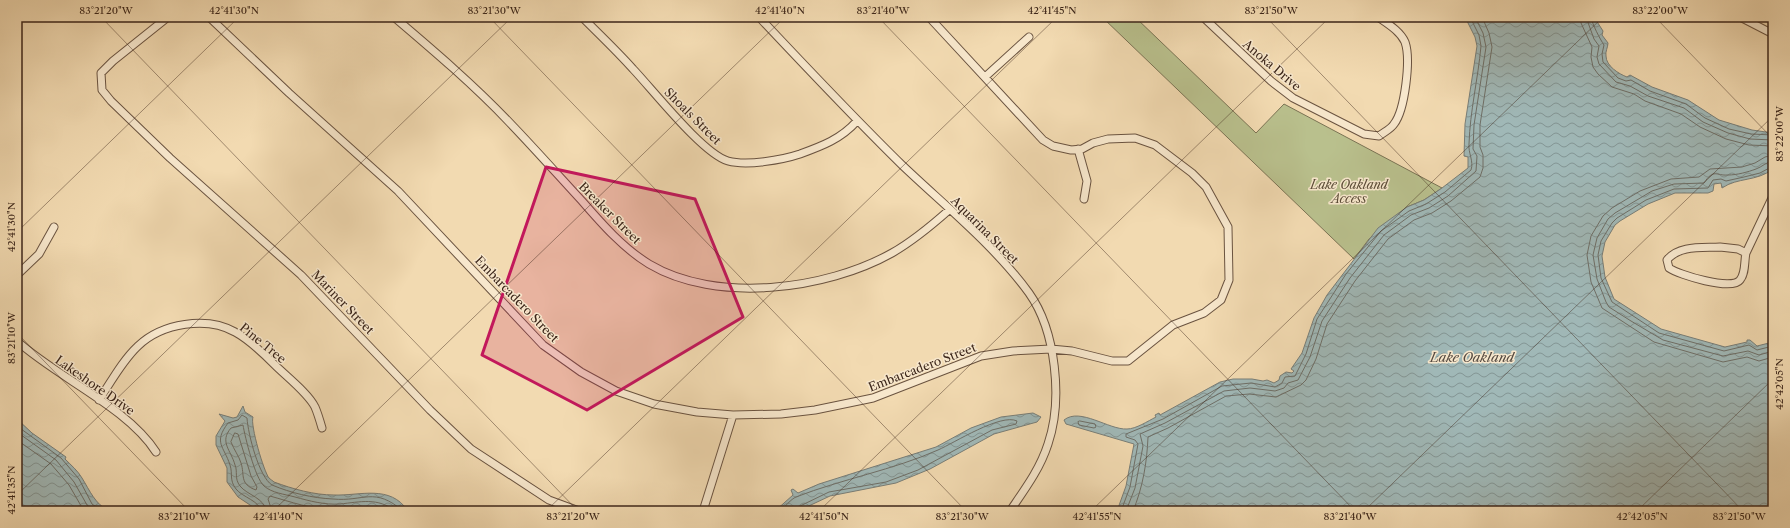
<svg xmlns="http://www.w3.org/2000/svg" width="1790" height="528" font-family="'Libre Caslon Text',serif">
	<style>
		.park { fill: #b9c08d; stroke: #7a7354 }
		.water { fill: url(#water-waves); stroke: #787e78 }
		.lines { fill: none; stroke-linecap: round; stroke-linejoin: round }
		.shore { stroke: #6e6f68; stroke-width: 1 }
		.minor-casing { stroke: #6a5340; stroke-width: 9 }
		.minor { stroke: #f7e7cc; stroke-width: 7 }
		.marked { fill: #c2185b; fill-opacity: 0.2; stroke: #c2185b; stroke-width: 3; stroke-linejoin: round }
		.ticks { fill: none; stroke: #3c261a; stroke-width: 1; stroke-opacity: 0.45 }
		.labels { text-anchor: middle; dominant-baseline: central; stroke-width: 3; stroke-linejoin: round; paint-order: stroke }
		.street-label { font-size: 12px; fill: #3c261a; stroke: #f7e7cc }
		.park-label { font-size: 12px; font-style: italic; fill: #5b4c37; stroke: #f7e7cc }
		.water-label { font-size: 13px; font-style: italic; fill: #554a41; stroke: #f7e7cc }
		.neatline { fill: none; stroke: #3c261a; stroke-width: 1.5 }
		.ticks-label { font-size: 10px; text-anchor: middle; fill: #3c261a }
	</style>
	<defs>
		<pattern id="water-waves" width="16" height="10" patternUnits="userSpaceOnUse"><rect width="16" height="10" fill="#a0b8b7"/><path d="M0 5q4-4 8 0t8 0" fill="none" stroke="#849594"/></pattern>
	</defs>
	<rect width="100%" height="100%" fill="#f2dab1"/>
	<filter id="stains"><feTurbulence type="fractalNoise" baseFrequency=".005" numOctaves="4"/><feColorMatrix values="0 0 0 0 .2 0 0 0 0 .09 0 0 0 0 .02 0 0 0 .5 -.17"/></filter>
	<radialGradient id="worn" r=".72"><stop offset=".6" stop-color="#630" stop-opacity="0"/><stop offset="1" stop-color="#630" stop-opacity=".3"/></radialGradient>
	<path class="park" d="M 1102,17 L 1135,17 L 1256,133 L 1284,104 L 1442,188 L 1424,200 L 1407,207 L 1369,239 L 1354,259 Z"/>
	<path class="water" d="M 1465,17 L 1594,17 L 1603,31 L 1602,35 L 1608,43 C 1608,47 1605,52 1606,56 C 1606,66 1619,74 1627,77 L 1630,75 L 1652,87 L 1688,100 L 1719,120 L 1752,130 L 1773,133 L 1773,169 C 1756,182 1738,177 1722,188 L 1721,183 L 1714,184 L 1713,191 L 1708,193 L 1675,193 L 1648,204 L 1620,221 L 1615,225 L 1605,242 L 1602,256 L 1605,277 L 1614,299 L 1661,329 L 1725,347 L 1747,342 L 1747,340 L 1750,340 L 1757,346 L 1773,342 L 1773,511 L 1117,511 L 1126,486 L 1134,444 L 1066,424 L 1064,420 C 1080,407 1109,430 1127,429 C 1136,429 1148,421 1156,417 L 1155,415 L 1159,413 L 1160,415 L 1220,382 L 1233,379 L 1252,379 L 1263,381 L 1267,380 L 1274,383 L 1279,380 L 1280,376 L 1286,372 L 1292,373 L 1294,371 L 1291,369 L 1302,353 L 1314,318 L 1327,295 L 1378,228 L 1407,207 L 1424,200 L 1442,188 L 1468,168 L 1468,157 L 1464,156 L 1465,124 L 1477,46 L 1475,37 Z
		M 243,406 L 245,412 L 253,417 C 250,425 264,472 269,478 C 270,479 273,481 274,482 C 293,489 314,495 334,495 C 360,496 390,484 408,511 L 259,511 L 238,497 L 227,482 L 227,468 L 216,445 L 216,436 L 225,421 L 219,414 L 233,418 L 237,417 Z
		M 1033,413 L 1041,417 L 1037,422 L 994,434 L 930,469 L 896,483 L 830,496 L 798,511 L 775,511 L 793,495 L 791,490 L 793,489 L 798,493 L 819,484 L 936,447 L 971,428 L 1001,417 Z
		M 17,419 L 32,433 L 66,457 L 65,459 C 71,465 78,471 82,478 C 90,491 95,504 109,511 L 17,511 Z"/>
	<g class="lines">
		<path class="shore" d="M 1580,17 L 1581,23 L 1592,47 L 1591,57 L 1593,67 L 1598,74 L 1612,87 L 1634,94 L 1645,101 L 1681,114 L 1700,127 L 1726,139 L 1749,145 L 1773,146
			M 1586,17 L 1594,39 L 1599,46 L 1597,57 L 1599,64 L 1616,82 L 1630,86 L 1648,96 L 1684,108 L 1703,122 L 1728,133 L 1750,139 L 1773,140
			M 1591,17 C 1592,24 1600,39 1604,45 L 1602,54 L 1603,62 L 1618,78 L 1626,81 L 1631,80 L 1650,91 L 1686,104 L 1705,118 L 1729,129 L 1751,134 L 1773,135
			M 1773,155 L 1765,157 L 1755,163 L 1742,167 L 1710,169 L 1699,177 L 1671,179 L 1640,191 L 1612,208 L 1603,216 L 1591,236 L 1587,255 L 1591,282 L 1602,308 L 1654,342 L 1723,362 L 1747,357 L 1759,361 L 1773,357
			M 1773,161 C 1766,162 1762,167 1756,169 C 1748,172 1737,175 1728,175 C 1716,176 1714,168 1704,183 L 1674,184 L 1652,191 L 1615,213 L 1608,219 L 1597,238 L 1593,255 L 1597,279 L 1606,302 L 1609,307 L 1631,321 L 1663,340 L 1723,356 L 1748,351 L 1759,355 L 1773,351
			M 1773,166 L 1760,173 L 1744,177 L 1726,181 L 1721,179 L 1713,180 L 1708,188 L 1674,189 L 1646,200 L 1617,218 L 1612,223 L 1601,241 L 1598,255 L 1601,278 L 1612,302 L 1659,333 L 1724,351 L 1749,345 L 1757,350 L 1773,346
			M 1080,421 L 1095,424 L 1096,427 L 1094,428 L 1079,425 L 1078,422 Z
			M 17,426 L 61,458 L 79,479 L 92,504 L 102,511
			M 17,432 L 56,460 L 74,482 L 87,505 L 92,511
			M 235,433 L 238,434 L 251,476 L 257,487 L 256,490 C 239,484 245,475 241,463 C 239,456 234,450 231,442 Z
			M 17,440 L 51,464 L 69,485 L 84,511
			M 261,511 C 260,501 242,497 236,489 C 229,480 233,474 230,465 C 224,446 213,443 228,423 L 238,420 L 242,415 L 247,418 C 248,434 259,477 272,485 C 291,493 312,498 333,499 C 364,502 374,486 403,511
			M 266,511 C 265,498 247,495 240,486 C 234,478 238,472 235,465 C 231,450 219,442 231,428 L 243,425 C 245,437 255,478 264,486 C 272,493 284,494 295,497 C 310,501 324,505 340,504 C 360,502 378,497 395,511
			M 272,511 L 268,499 L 270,496 C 291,502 311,509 333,510 C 349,511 372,502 385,511
			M 780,511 C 785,507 791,499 796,497 C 842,479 893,470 938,450 C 954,443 1001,413 1017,421 L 1016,424 L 992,430 L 918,470 L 886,482 L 829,492 L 798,507 L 797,511
			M 1121,511 L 1130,487 L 1138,444 L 1135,440 L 1126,437 L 1126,434 L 1163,419 L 1222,386 L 1251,383 L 1275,387 L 1282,383 L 1285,377 L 1295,376 L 1306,354 L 1317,319 L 1346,274 L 1381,231 L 1409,211 L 1426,204 L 1445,192 L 1471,170 C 1474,161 1468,153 1469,144 C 1470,111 1478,79 1481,46 L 1479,35 L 1470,17
			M 1126,511 L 1135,488 L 1143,446 L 1140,434 L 1165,423 L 1224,391 L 1250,388 L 1275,391 L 1284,388 L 1288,383 L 1298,380 L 1310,357 L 1322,321 L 1350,278 L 1384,235 L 1411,215 L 1429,208 L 1448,196 L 1476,171 L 1477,156 L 1473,149 L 1474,125 L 1486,47 L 1483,33 L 1475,17
			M 1133,511 C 1143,487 1147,462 1148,437 L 1168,428 L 1226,396 L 1249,394 L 1276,397 L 1301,385 L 1306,380 L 1316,359 L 1327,324 L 1355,281 L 1388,239 L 1414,220 L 1432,213 L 1451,201 L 1480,177 L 1483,168 L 1483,155 L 1480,147 L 1480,125 L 1492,47 L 1489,33 L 1482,17"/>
		<g class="minor-casing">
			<path id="minor" d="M 168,17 L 113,61 L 101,73 L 102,90 L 111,101 L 170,158 L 301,275 L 430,410 L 471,449 L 549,500 L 579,511
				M 209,17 L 289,93 L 398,191 L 543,345 L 581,372 L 616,391 L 654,404 L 697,412 L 733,415 L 781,414 L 815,410 L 873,398 L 981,356 L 1013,351 L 1051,349 L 1072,351 L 1112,361 L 1128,361 L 1173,325 L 1204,313 L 1221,300 L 1229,280 L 1228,227 L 1206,187 L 1192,173 L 1155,145 L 1135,138 L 1108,139 L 1093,143 L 1082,149 L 1071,150 L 1053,146 L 1043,140 L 929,17
				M 394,17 C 434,51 474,85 510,123 C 535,149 558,175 582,201 C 602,224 623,248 649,264 C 716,304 826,290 892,253 C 913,241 931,226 949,210
				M 582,17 C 599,34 617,51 633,69 C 653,90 703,154 728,161 C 747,166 782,160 800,154 C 822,146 841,139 857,121
				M 759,17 C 806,67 853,117 902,165 C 945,206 994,245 1029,293 C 1056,331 1063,400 1048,444 C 1040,469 1025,489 1010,511
				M 1203,17 L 1271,81 L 1293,98 L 1364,134 L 1379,136 C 1384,132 1391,129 1394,124 C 1405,110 1411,59 1405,42 C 1400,31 1388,24 1378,17
				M 1740,17 L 1773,34
				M 985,77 L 1029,37
				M 1078,149 L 1087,181 L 1084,199
				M 1720,247 L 1738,249 L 1746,253 C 1744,261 1746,273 1740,280 C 1732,291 1679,275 1669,268 L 1667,260 C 1679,245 1702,248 1720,247 Z
				M 1746,253 L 1773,196
				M 17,275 L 39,254 L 54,227
				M 17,341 C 58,378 127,407 156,452
				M 99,400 C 111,382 122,361 138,346 C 162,323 207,316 235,332 C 250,340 264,354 275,365 C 287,377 308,393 315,407 C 318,414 320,421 322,428
				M 703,511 L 733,415"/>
		</g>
		<use href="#minor" class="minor"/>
	</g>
	<path class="marked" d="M 546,167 L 695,199 L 743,317 L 587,410 L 482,355 Z"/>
	<path class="ticks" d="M 101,17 L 578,511M 489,17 L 966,511M 878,17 L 1355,511M 1266,17 L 1743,511M 1655,17 L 1773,139M 17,232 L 239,17M 17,333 L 189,511M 17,495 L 512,17M 273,511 L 785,17M 546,511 L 1057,17M 819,511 L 1330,17M 1091,511 L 1603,17M 1364,511 L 1773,116M 1637,511 L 1773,379"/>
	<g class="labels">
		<g class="street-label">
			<text transform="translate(1272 65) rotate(40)">Anoka Drive</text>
			<text transform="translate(693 116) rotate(45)">Shoals Street</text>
			<text transform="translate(610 213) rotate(45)">Breaker Street</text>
			<text transform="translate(985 230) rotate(45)">Aquarina Street</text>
			<text transform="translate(517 299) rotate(46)">Embarcadero Street</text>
			<text transform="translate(343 302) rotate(46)">Mariner Street</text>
			<text transform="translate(263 343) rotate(39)">Pine Tree</text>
			<text transform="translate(922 367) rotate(-21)">Embarcadero Street</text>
			<text transform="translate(95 385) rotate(35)">Lakeshore Drive</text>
		</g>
		<g class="park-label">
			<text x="1349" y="184">Lake Oakland<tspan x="1349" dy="14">Access</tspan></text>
		</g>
		<g class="water-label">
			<text x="1472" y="357">Lake Oakland</text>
		</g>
	</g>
	<rect width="1790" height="528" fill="none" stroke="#f2dab1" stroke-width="44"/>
	<rect x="22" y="22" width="1746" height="484" class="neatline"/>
	<g class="ticks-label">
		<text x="106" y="14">83°21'20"W</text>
		<text x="234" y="14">42°41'30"N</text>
		<text x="494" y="14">83°21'30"W</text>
		<text x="780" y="14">42°41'40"N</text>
		<text x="883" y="14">83°21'40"W</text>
		<text x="1052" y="14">42°41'45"N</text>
		<text x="1271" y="14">83°21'50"W</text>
		<text x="1660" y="14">83°22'00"W</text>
		<text transform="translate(1779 134) rotate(-90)" y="4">83°22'00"W</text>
		<text transform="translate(11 227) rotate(-90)" y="4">42°41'30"N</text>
		<text transform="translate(11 338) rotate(-90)" y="4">83°21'10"W</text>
		<text transform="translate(1779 384) rotate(-90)" y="4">42°42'05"N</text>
		<text transform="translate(11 490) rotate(-90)" y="4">42°41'35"N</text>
		<text x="184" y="520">83°21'10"W</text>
		<text x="278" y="520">42°41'40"N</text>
		<text x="573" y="520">83°21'20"W</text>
		<text x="824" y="520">42°41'50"N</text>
		<text x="962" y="520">83°21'30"W</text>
		<text x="1097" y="520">42°41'55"N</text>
		<text x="1350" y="520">83°21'40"W</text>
		<text x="1642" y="520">42°42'05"N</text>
		<text x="1739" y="520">83°21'50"W</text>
	</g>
	<rect width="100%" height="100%" filter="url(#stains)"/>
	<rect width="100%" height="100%" fill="url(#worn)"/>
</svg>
